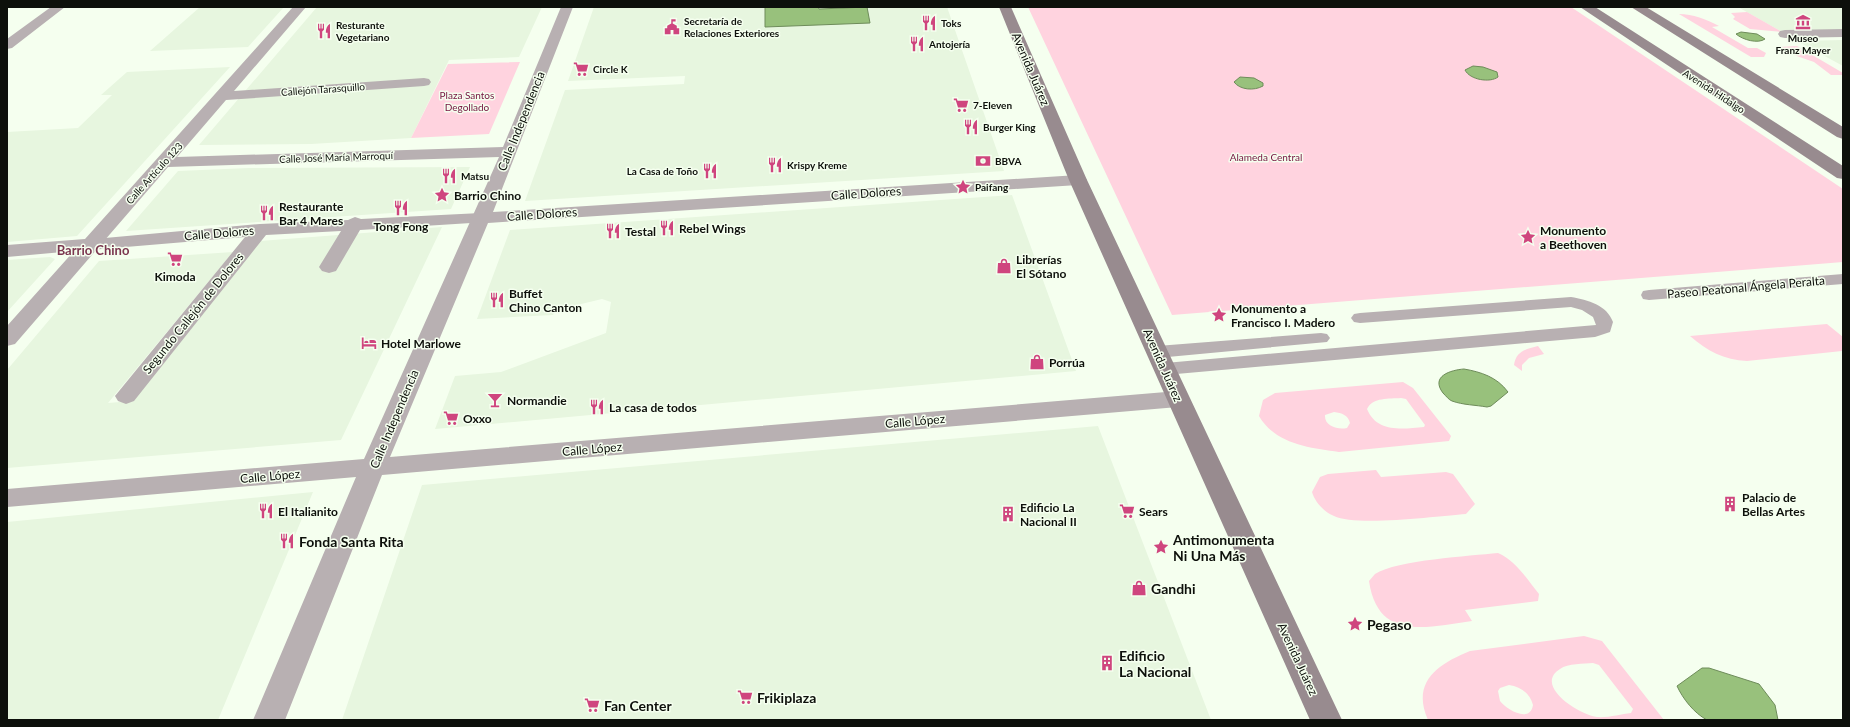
<svg xmlns="http://www.w3.org/2000/svg" width="1850" height="727" font-family="Lato,sans-serif">
	<style>
		.built { fill: #e7f6df }
		.green { fill: #ffd3df; fill-rule: evenodd }
		.water { fill: #98c17c; stroke: #6e8c5a }
		.lines { fill: none; stroke-linecap: round; stroke-linejoin: round }
		.service { fill: #b8b0b2; fill-rule: evenodd }
		.pedestrian { fill: #b8b0b2; fill-rule: evenodd }
		.minor { fill: #b8b0b2; fill-rule: evenodd }
		.secondary { fill: #988b8f; fill-rule: evenodd }
		.labels { text-anchor: middle; dominant-baseline: central; stroke-width: 3; stroke-linejoin: round; paint-order: stroke }
		.far-poi-label { font-size: 10px; font-weight: bold; fill: #0d100b; stroke: #f5ffef; text-anchor: start }
		.far-street-label { font-size: 10px; fill: #0d100b; stroke: #f5ffef }
		.far-park-label { font-size: 10px; fill: #74133f; stroke: #f5ffef }
		.street-label { font-size: 12px; fill: #0d100b; stroke: #f5ffef }
		.poi-label { font-size: 12px; font-weight: bold; fill: #0d100b; stroke: #f5ffef; text-anchor: start }
		.neighbourhood-label { font-size: 13px; font-weight: bold; fill: #7b364f; stroke: #f5ffef }
		.near-poi-label { font-size: 14px; font-weight: bold; fill: #0d100b; stroke: #f5ffef; text-anchor: start }
	</style>
	<rect width="100%" height="100%" fill="#f5ffef"/>
	<path class="built" d="M 200,7 L 284,7 L 248,47 L 150,51 Z
		M 317,7 L 542,7 L 519,57 L 449,60 L 411,138 L 311,144 L 199,145 Z
		M 594,7 L 947,7 L 1004,171 L 525,201 L 565,90 L 684,84 L 685,76 L 568,81 Z
		M 1738,7 L 1843,7 L 1843,31 L 1782,32 Z
		M 1843,40 L 1843,66 L 1797,41 Z
		M 230,67 L 77,236 L 7,242 L 7,132 L 78,128 L 112,95 L 101,95 L 127,72 Z
		M 470,167 L 451,209 L 126,231 L 178,171 L 249,168 Z
		M 1012,195 L 1076,371 L 435,429 L 455,376 L 501,372 L 606,333 L 611,302 L 602,299 L 577,305 L 576,309 L 555,311 L 553,315 L 477,319 L 510,230 Z
		M 442,227 L 341,440 L 7,468 L 7,370 L 99,261 L 233,252 L 108,403 L 132,401 L 260,241 Z
		M 50,257 L 55,259 L 7,312 L 7,260 Z
		M 1098,426 L 1211,720 L 342,720 L 422,485 Z
		M 313,492 L 218,720 L 7,720 L 7,522 Z"/>
	<path class="green" d="M 1028,7 L 1571,7 L 1843,189 L 1843,262 L 1172,315 Z
		M 1747,12 L 1782,32 L 1750,29 L 1733,19 L 1735,17 L 1731,13 Z
		M 1679,14 C 1693,14 1706,19 1719,26 L 1712,27 L 1748,48 L 1757,48 L 1766,53 L 1764,57 L 1751,57 Z
		M 1797,46 L 1843,73 L 1843,75 L 1831,75 L 1814,62 L 1788,53 L 1779,47 Z
		M 520,62 L 489,134 L 411,138 L 448,64 Z
		M 1827,324 L 1843,337 L 1842,351 L 1747,361 C 1724,360 1707,351 1690,336 Z
		M 1538,346 L 1544,354 L 1529,358 L 1522,365 L 1522,371 L 1514,365 C 1516,351 1526,349 1538,346 Z
		M 1403,382 L 1413,388 L 1451,436 L 1449,441 L 1339,452 C 1310,448 1275,444 1259,416 L 1263,400 L 1275,393 ZM 1401,398 L 1406,399 L 1425,425 L 1424,427 C 1402,429 1377,433 1367,409 C 1373,397 1389,399 1401,398 ZM 1334,412 C 1342,413 1348,415 1350,423 L 1347,428 C 1339,430 1324,427 1325,415 Z
		M 1376,470 L 1381,477 L 1446,472 L 1453,474 L 1475,504 L 1466,514 C 1438,516 1356,527 1334,516 C 1324,512 1315,502 1312,492 L 1320,477 L 1328,474 Z
		M 1498,553 C 1516,561 1527,579 1539,594 L 1538,601 L 1465,610 L 1472,621 C 1427,627 1378,642 1369,581 C 1371,579 1373,576 1375,574 C 1397,560 1470,556 1498,553 Z
		M 1584,636 L 1602,641 L 1664,720 L 1428,720 C 1411,682 1438,664 1470,651 ZM 1593,663 L 1599,665 L 1633,709 L 1631,713 C 1621,714 1608,718 1597,717 C 1580,715 1533,686 1560,669 C 1568,663 1584,664 1593,663 ZM 1509,685 C 1521,687 1530,693 1533,705 C 1530,724 1506,709 1500,701 L 1498,691 L 1500,688 Z"/>
	<path class="water" d="M 765,7 L 818,7 L 819,9 L 867,7 L 870,23 L 765,27 Z
		M 1741,32 L 1757,34 L 1765,39 C 1758,44 1743,40 1736,34 Z
		M 1473,66 L 1483,67 L 1497,72 L 1498,77 C 1490,83 1470,80 1465,70 Z
		M 1240,77 L 1254,78 L 1263,83 L 1263,86 C 1254,91 1240,90 1234,82 Z
		M 1464,369 C 1481,372 1497,377 1508,392 L 1491,406 L 1487,407 C 1476,405 1463,405 1452,401 C 1449,400 1446,396 1443,393 C 1430,376 1451,370 1464,369 Z
		M 1702,668 L 1709,668 L 1759,684 L 1775,705 L 1778,720 L 1707,720 C 1694,713 1683,699 1677,686 Z"/>
	<g class="lines">
		<path class="service" d="M 1843,274 L 1843,284 L 1649,300 L 1643,299 L 1641,295 L 1643,291 L 1649,290 Z
			M 1571,297 C 1588,300 1607,305 1613,322 L 1610,332 L 1595,337 L 1165,375 L 1159,373 L 1156,369 L 1159,365 L 1165,363 L 1596,325 L 1593,317 L 1582,310 L 1571,307 L 1360,323 L 1354,322 L 1351,318 L 1354,314 L 1360,313 Z
			M 1321,333 L 1327,334 L 1330,338 L 1327,342 L 1157,358 L 1151,356 L 1148,352 L 1151,348 L 1157,346 Z"/>
		<path class="pedestrian" d="M 1843,29 L 1843,37 L 1785,38 L 1780,37 L 1778,34 L 1780,31 L 1785,30 Z
			M 481,213 L 487,214 L 490,218 L 487,222 L 360,230 L 336,271 L 329,273 L 322,271 L 319,267 L 341,231 L 266,235 L 134,401 L 126,404 L 118,401 L 115,396 L 245,237 L 90,250 L 83,248 L 81,244 L 83,240 L 260,224 L 348,220 L 355,217 L 361,219 Z"/>
		<path class="minor" d="M 51,7 L 65,7 L 12,48 L 7,49 L 7,39 Z
			M 293,7 L 306,7 L 234,91 L 424,78 L 429,79 L 431,82 L 429,85 L 424,86 L 226,100 L 177,157 L 503,147 L 561,7 L 573,7 L 493,212 L 1078,175 L 1084,176 L 1087,180 L 1084,184 L 1078,185 L 488,223 L 390,457 L 1178,391 L 1186,394 L 1189,399 L 1186,404 L 1178,407 L 382,475 L 285,720 L 253,720 L 356,477 L 7,507 L 7,489 L 364,459 L 499,157 L 168,167 L 15,344 L 7,346 L 7,326 L 74,251 L 7,257 L 7,245 L 85,239 Z"/>
		<path class="secondary" d="M 999,7 L 1011,7 L 1087,180 L 1342,720 L 1310,720 L 1069,180 Z
			M 1580,7 L 1595,7 L 1843,166 L 1843,179 L 1837,178 Z
			M 1631,7 L 1646,7 L 1843,127 L 1843,139 L 1837,137 Z"/>
	</g>
	<defs>
		<g id="museum-bare" transform="scale(1.2)"><path d="M0-6L6-3V-2H-6V-3ZM-5-1h2V3h-2ZM-1-1h2V3h-2ZM3-1h2V3H3ZM-6 4H6V6H-6Z" fill="#cf457e" stroke="#f5ffef" stroke-width="2.5" paint-order="stroke"/></g>
		<g id="restaurant-bare" transform="scale(1.2)"><path d="M-5-6h1v4h1v-4h1v4h1v-4h1v5L-1.5 .5V6h-2V.5L-5-1ZM5-6V6H3V1.5H1.5Q1.5-4 5-6Z" fill="#cf457e" stroke="#f5ffef" stroke-width="2.5" paint-order="stroke"/></g>
		<g id="civic-bare" transform="scale(1.2)"><path d="M-.6-6.5H3V-4.5H.6V-3L4-1V1h2V6H-6V1h2V-1L-.6-3ZM-1.2 2.5V6h2.4V2.5Z" fill="#cf457e" stroke="#f5ffef" stroke-width="2.5" paint-order="stroke"/></g>
		<g id="supermarket-bare" transform="scale(1.2)"><path d="M-6-5.5h2.5l.6 2H6L4.5 2H-2.5L-4.4-4H-6ZM-1.5 3.2a1.3 1.3 0 1 0 .1 0ZM3 3.2a1.3 1.3 0 1 0 .1 0Z" fill="#cf457e" stroke="#f5ffef" stroke-width="2.5" paint-order="stroke"/></g>
		<g id="bank-bare" transform="scale(1.2)"><path d="M-6-4H6V4H-6ZM0-2.3a2.3 2.3 0 1 0 0 4.6a2.3 2.3 0 1 0 0-4.6Z" fill="#cf457e" stroke="#f5ffef" stroke-width="2.5" paint-order="stroke"/></g>
		<g id="sight-bare" transform="scale(1.2)"><path d="M0-6L1.8-2.2L6-1.7L2.9 1.2L3.7 5.4L0 3.3L-3.7 5.4L-2.9 1.2L-6-1.7L-1.8-2.2Z" fill="#cf457e" stroke="#f5ffef" stroke-width="2.5" paint-order="stroke"/></g>
		<g id="shop-bare" transform="scale(1.2)"><path d="M-5-2.5h2.3a2.7 3.5 0 0 1 5.4 0H5L5.5 6h-11ZM-1.5-2.5h3a1.5 2.3 0 0 0-3 0Z" fill="#cf457e" stroke="#f5ffef" stroke-width="2.5" paint-order="stroke"/></g>
		<g id="hotel-bare" transform="scale(1.2)"><path d="M-6-4.5h1.5V1H6V5H4.5V3h-9V5H-6ZM-4 0a1.8 1.8 0 1 1 3.6 0ZM.5 0V-2.5h3Q6-2.5 6 0Z" fill="#cf457e" stroke="#f5ffef" stroke-width="2.5" paint-order="stroke"/></g>
		<g id="bar-bare" transform="scale(1.2)"><path d="M-6-5H6L.8 .8V4.5H3.5V6h-7V4.5H-.8V.8Z" fill="#cf457e" stroke="#f5ffef" stroke-width="2.5" paint-order="stroke"/></g>
		<g id="building-bare" transform="scale(1.2)"><path d="M-4-6H4V6H1V3H-1V6H-4ZM-2.5-4.3h1.7v1.8h-1.7ZM.8-4.3h1.7v1.8H.8ZM-2.5-1h1.7V.8h-1.7ZM.8-1h1.7V.8H.8Z" fill="#cf457e" stroke="#f5ffef" stroke-width="2.5" paint-order="stroke"/></g>
	</defs>
	<g fill-rule="evenodd">
		<use href="#museum-bare" x="1803" y="22"/>
		<use href="#restaurant-bare" x="929" y="23"/>
		<use href="#civic-bare" x="672" y="27"/>
		<use href="#restaurant-bare" x="324" y="31"/>
		<use href="#restaurant-bare" x="917" y="44"/>
		<use href="#supermarket-bare" x="581" y="69"/>
		<use href="#supermarket-bare" x="961" y="105"/>
		<use href="#restaurant-bare" x="971" y="127"/>
		<use href="#bank-bare" x="983" y="161"/>
		<use href="#restaurant-bare" x="775" y="165"/>
		<use href="#restaurant-bare" x="710" y="171"/>
		<use href="#restaurant-bare" x="449" y="176"/>
		<use href="#sight-bare" x="963" y="187"/>
		<use href="#sight-bare" x="442" y="195"/>
		<use href="#restaurant-bare" x="401" y="208"/>
		<use href="#restaurant-bare" x="267" y="213"/>
		<use href="#restaurant-bare" x="667" y="228"/>
		<use href="#restaurant-bare" x="613" y="231"/>
		<use href="#sight-bare" x="1528" y="237"/>
		<use href="#supermarket-bare" x="175" y="259"/>
		<use href="#shop-bare" x="1004" y="266"/>
		<use href="#restaurant-bare" x="497" y="300"/>
		<use href="#sight-bare" x="1219" y="315"/>
		<use href="#hotel-bare" x="369" y="343"/>
		<use href="#shop-bare" x="1037" y="362"/>
		<use href="#bar-bare" x="495" y="400"/>
		<use href="#restaurant-bare" x="597" y="407"/>
		<use href="#supermarket-bare" x="451" y="418"/>
		<use href="#building-bare" x="1730" y="504"/>
		<use href="#restaurant-bare" x="266" y="511"/>
		<use href="#supermarket-bare" x="1127" y="511"/>
		<use href="#building-bare" x="1008" y="514"/>
		<use href="#restaurant-bare" x="287" y="541"/>
		<use href="#sight-bare" x="1161" y="547"/>
		<use href="#shop-bare" x="1139" y="588"/>
		<use href="#sight-bare" x="1355" y="624"/>
		<use href="#building-bare" x="1107" y="663"/>
		<use href="#supermarket-bare" x="745" y="697"/>
		<use href="#supermarket-bare" x="592" y="705"/>
	</g>
	<g class="labels">
		<g class="far-poi-label">
			<text x="684" y="21">Secretaría de<tspan x="684" dy="12">Relaciones Exteriores</tspan></text>
			<text x="941" y="23">Toks</text>
			<text x="336" y="25">Resturante<tspan x="336" dy="12">Vegetariano</tspan></text>
			<text x="1803" y="38" text-anchor="middle">Museo<tspan x="1803" dy="12">Franz Mayer</tspan></text>
			<text x="929" y="44">Antojería</text>
			<text x="593" y="69">Circle K</text>
			<text x="973" y="105">7-Eleven</text>
			<text x="983" y="127">Burger King</text>
			<text x="995" y="161">BBVA</text>
			<text x="787" y="165">Krispy Kreme</text>
			<text x="698" y="171" text-anchor="end">La Casa de Toño</text>
			<text x="461" y="176">Matsu</text>
			<text x="975" y="187">Paifang</text>
		</g>
		<g class="far-street-label">
			<text transform="translate(323 89) rotate(-4)">Callejón Tarasquillo</text>
			<text transform="translate(1714 91) rotate(33)">Avenida Hidalgo</text>
			<text transform="translate(336 157) rotate(-2)">Calle José María Marroquí</text>
			<text transform="translate(154 173) rotate(-48)">Calle Artículo 123</text>
		</g>
		<g class="far-park-label">
			<text x="467" y="95">Plaza Santos<tspan x="467" dy="12">Degollado</tspan></text>
			<text x="1266" y="157">Alameda Central</text>
		</g>
		<g class="street-label">
			<text transform="translate(1031 69) rotate(67)">Avenida Juárez</text>
			<text transform="translate(521 121) rotate(-68)">Calle Independencia</text>
			<text transform="translate(866 193) rotate(-4)">Calle Dolores</text>
			<text transform="translate(542 214) rotate(-4)">Calle Dolores</text>
			<text transform="translate(219 233) rotate(-5)">Calle Dolores</text>
			<text transform="translate(1746 287) rotate(-5)">Paseo Peatonal Ángela Peralta</text>
			<text transform="translate(193 313) rotate(-51)">Segundo Callejón de Dolores</text>
			<text transform="translate(1163 365) rotate(66)">Avenida Juárez</text>
			<text transform="translate(394 419) rotate(-67)">Calle Independencia</text>
			<text transform="translate(915 421) rotate(-5)">Calle López</text>
			<text transform="translate(592 449) rotate(-5)">Calle López</text>
			<text transform="translate(270 476) rotate(-5)">Calle López</text>
			<text transform="translate(1298 659) rotate(65)">Avenida Juárez</text>
		</g>
		<g class="poi-label">
			<text x="454" y="195">Barrio Chino</text>
			<text x="279" y="206">Restaurante<tspan x="279" dy="14">Bar 4 Mares</tspan></text>
			<text x="401" y="226" text-anchor="middle">Tong Fong</text>
			<text x="679" y="228">Rebel Wings</text>
			<text x="1540" y="230">Monumento<tspan x="1540" dy="14">a Beethoven</tspan></text>
			<text x="625" y="231">Testal</text>
			<text x="1016" y="259">Librerías<tspan x="1016" dy="14">El Sótano</tspan></text>
			<text x="175" y="276" text-anchor="middle">Kimoda</text>
			<text x="509" y="293">Buffet<tspan x="509" dy="14">Chino Canton</tspan></text>
			<text x="1231" y="308">Monumento a<tspan x="1231" dy="14">Francisco I. Madero</tspan></text>
			<text x="381" y="343">Hotel Marlowe</text>
			<text x="1049" y="362">Porrúa</text>
			<text x="507" y="400">Normandie</text>
			<text x="609" y="407">La casa de todos</text>
			<text x="463" y="418">Oxxo</text>
			<text x="1742" y="497">Palacio de<tspan x="1742" dy="14">Bellas Artes</tspan></text>
			<text x="1020" y="507">Edificio La<tspan x="1020" dy="14">Nacional II</tspan></text>
			<text x="278" y="511">El Italianito</text>
			<text x="1139" y="511">Sears</text>
		</g>
		<g class="neighbourhood-label">
			<text x="93" y="250">Barrio Chino</text>
		</g>
		<g class="near-poi-label">
			<text x="1173" y="539">Antimonumenta<tspan x="1173" dy="16">Ni Una Más</tspan></text>
			<text x="299" y="541">Fonda Santa Rita</text>
			<text x="1151" y="588">Gandhi</text>
			<text x="1367" y="624">Pegaso</text>
			<text x="1119" y="655">Edificio<tspan x="1119" dy="16">La Nacional</tspan></text>
			<text x="757" y="697">Frikiplaza</text>
			<text x="604" y="705">Fan Center</text>
		</g>
	</g>
	<rect width="1850" height="727" fill="none" stroke="#0d100b" stroke-width="16"/>
</svg>
